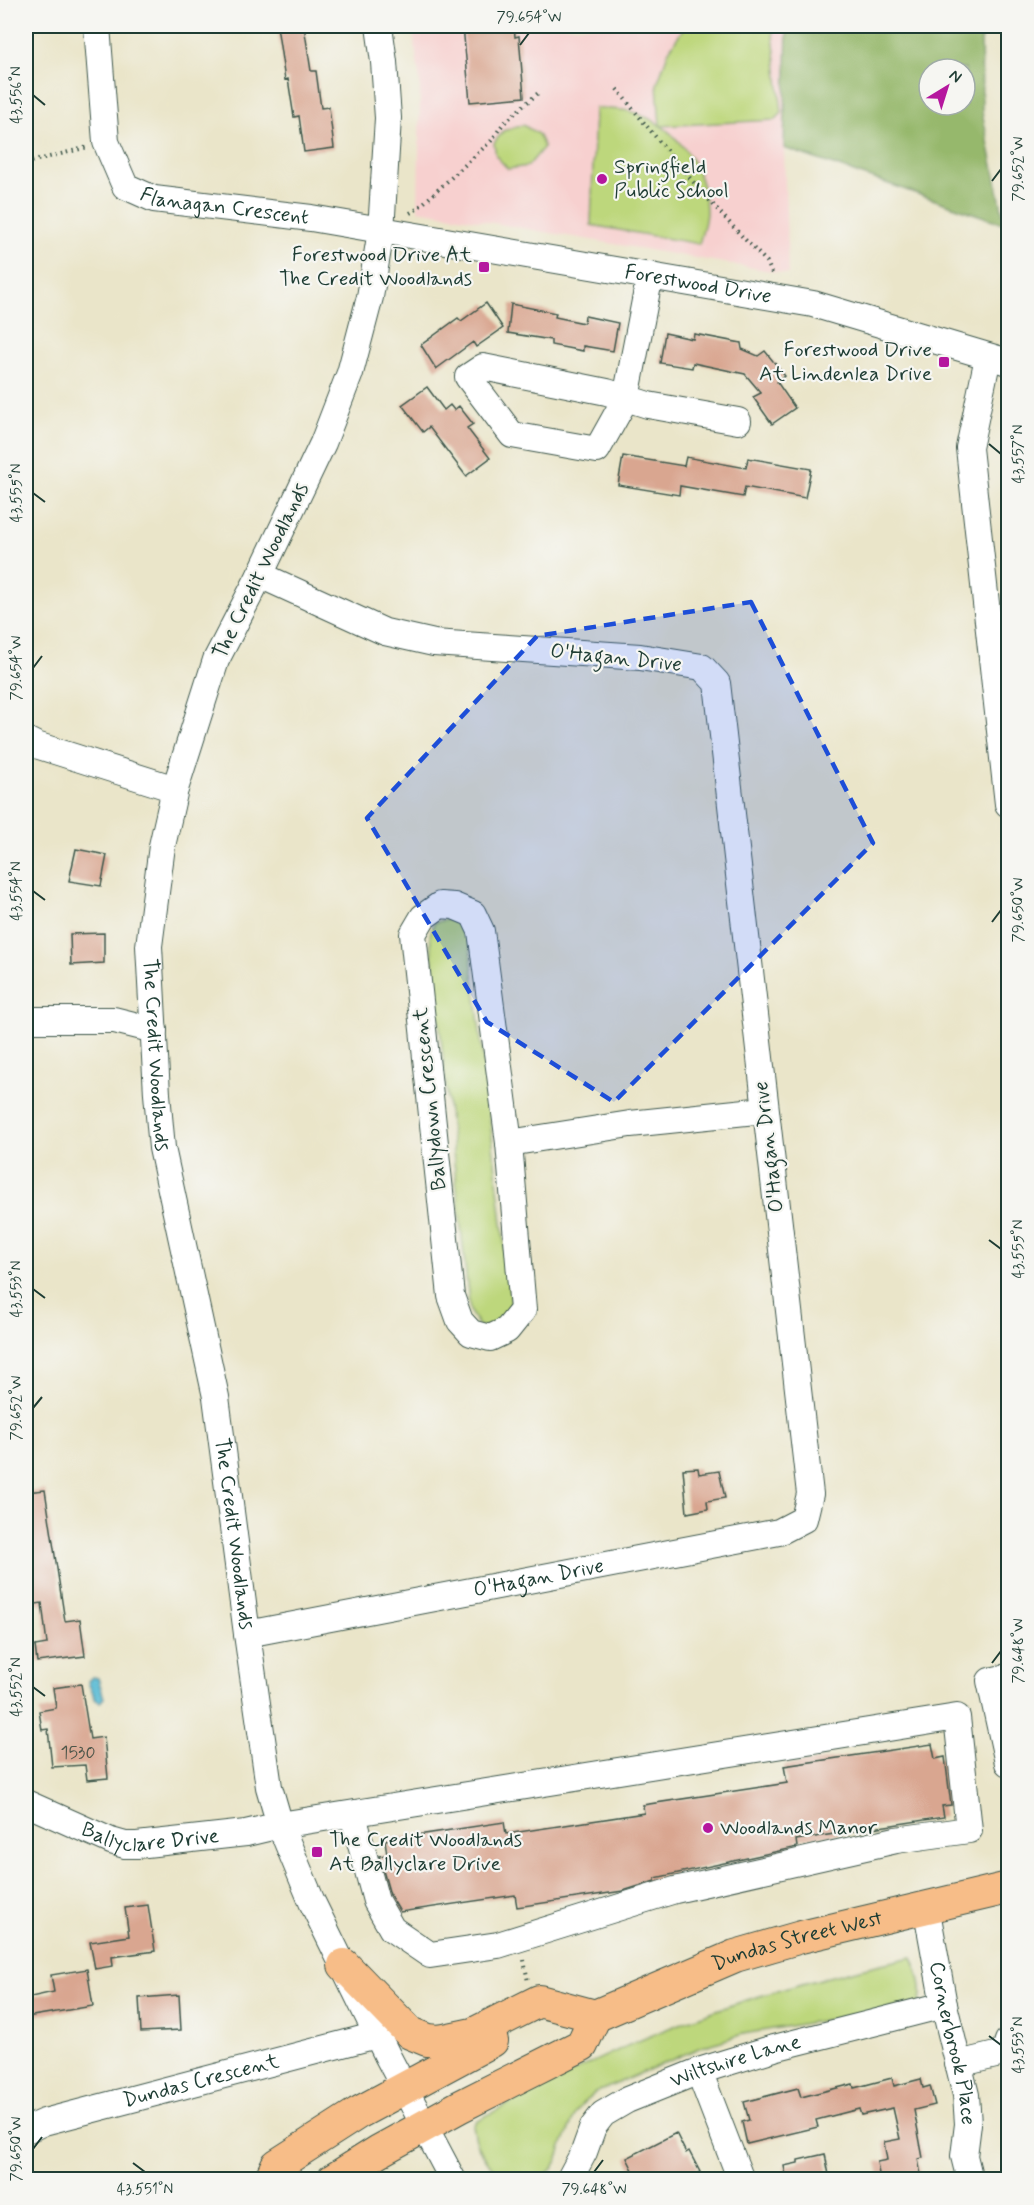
<svg xmlns="http://www.w3.org/2000/svg" width="1034" height="2205" font-family="Mynerve,sans-serif">
	<style>
		.built { fill: #f7d0cf }
		.green { fill: #bdd77c; stroke: #6e8a58; stroke-width: 1.5 }
		.forest { fill: #96b86c; stroke: #5a7a50; stroke-width: 1.5; fill-rule: evenodd }
		.water { fill: #56bad4; stroke: #3a7c84; stroke-width: 1.5 }
		.building { fill: #d9a690 }
		.lines { fill: none; stroke-linecap: round; stroke-linejoin: round }
		.minor-casing { stroke: #3d564a; stroke-width: 28 }
		.major-casing { stroke: #3d564a; stroke-width: 34 }
		.path { stroke: #3d564a; stroke-width: 4; stroke-dasharray: 1.5 4.5; stroke-linecap: butt }
		.minor { stroke: #fff; stroke-width: 26 }
		.major { stroke: #f7bd88; stroke-width: 32 }
		.marked { fill: #1d4ed8; fill-opacity: 0.2; stroke: #1d4ed8; stroke-width: 4.5; stroke-dasharray: 12 8; stroke-linejoin: round }
		.ticks { fill: none; stroke: #1f3d34; stroke-width: 2 }
		.poi-dot { fill: #b5179e; stroke: #f6f6f2; stroke-width: 2 }
		.labels { text-anchor: middle; dominant-baseline: central; stroke-width: 4.5; stroke-linejoin: round; paint-order: stroke }
		.number-label { font-size: 18px; fill: #4e574b }
		.poi-label { font-size: 21px; fill: #1f3d34; stroke: #f6f6f2; text-anchor: start }
		.street-label { font-size: 21px; fill: #1f3d34; stroke: #f6f6f2 }
		.neatline { fill: none; stroke: #1f3d34; stroke-width: 2 }
		.ticks-label { font-size: 15px; text-anchor: middle; fill: #1f3d34 }
	</style>
	<rect width="100%" height="100%" fill="#f6f6f2"/>
	<filter id="ink" filterUnits="userSpaceOnUse"><feTurbulence type="fractalNoise" baseFrequency=".0167" numOctaves="2"/><feDisplacementMap in="SourceGraphic" scale="12" xChannelSelector="R" yChannelSelector="G"/><feConvolveMatrix kernelMatrix="1 2 1 2 8 2 1 2 1" color-interpolation-filters="sRGB"/></filter>
	<filter id="wash" filterUnits="userSpaceOnUse"><feTurbulence type="fractalNoise" baseFrequency=".008" numOctaves="4" result="noise"/><feDisplacementMap in="SourceGraphic" scale="24" xChannelSelector="R" yChannelSelector="G"/><feGaussianBlur stdDeviation="1.35" result="paint"/><feColorMatrix in="noise" values="0 0 0 0 0 0 0 0 0 0 0 0 0 0 0 0 0 1.4 0 .05"/><feComposite in="paint" operator="in"/></filter>
	<g filter="url(#wash)">
		<rect width="100%" height="100%" fill="#eae5c9"/>
		<path class="built" d="M 412,26 L 787,26 L 784,148 L 788,274 L 418,210 L 420,82 Z"/>
		<path class="green" d="M 685,26 L 772,26 L 782,113 L 775,120 L 660,126 L 657,84 L 669,50 Z
			M 595,108 C 606,109 618,109 628,111 C 674,122 705,165 706,211 C 706,222 702,233 699,244 L 591,225 Z
			M 523,125 L 538,134 L 544,147 L 528,166 L 508,169 L 496,156 L 494,143 L 503,131 Z
			M 449,918 L 459,920 L 468,929 L 512,1310 L 493,1328 L 479,1326 L 470,1312 L 430,934 L 434,923 Z
			M 912,1957 C 917,1971 926,1990 918,2004 L 743,2034 L 699,2048 L 595,2093 L 582,2104 L 574,2117 L 554,2167 L 545,2175 L 537,2179 L 500,2179 L 477,2146 L 473,2126 L 476,2121 C 552,2082 629,2041 711,2012 C 777,1989 844,1972 912,1957 Z"/>
		<path class="forest" d="M 787,26 L 981,26 L 982,112 L 1005,224 L 784,148 ZM 929,69 L 965,69 L 965,105 L 929,105 Z"/>
		<path class="water" d="M 92,1677 L 98,1678 L 104,1698 L 100,1702 L 94,1699 C 94,1692 89,1688 88,1681 Z"/>
		<g id="blocks">
			<path class="building" d="M 277,26 L 304,26 L 311,71 L 316,71 L 321,108 L 329,107 L 334,148 L 304,152 L 299,116 L 294,117 L 288,79 L 285,80 Z
				M 463,26 L 514,26 L 515,37 L 519,36 L 524,97 L 470,102 Z
				M 486,303 L 503,328 L 476,347 L 473,342 L 436,369 L 421,345 L 458,318 L 461,321 Z
				M 511,304 L 556,313 L 555,317 L 584,323 L 585,316 L 618,323 L 613,351 L 583,346 L 583,351 L 551,345 L 551,340 L 508,333 Z
				M 665,333 L 693,339 L 694,334 L 741,343 L 742,349 L 758,356 L 765,351 L 785,376 L 777,382 L 795,408 L 772,424 L 753,397 L 761,393 L 745,374 L 693,363 L 692,368 L 660,363 Z
				M 427,387 L 444,410 L 450,405 L 454,410 L 459,406 L 473,424 L 467,428 L 490,458 L 466,476 L 429,427 L 423,432 L 402,405 Z
				M 623,456 L 684,466 L 686,457 L 746,468 L 748,458 L 811,469 L 805,498 L 745,487 L 743,497 L 680,486 L 679,495 L 618,485 Z
				M 76,849 L 107,855 L 101,886 L 69,881 Z
				M 104,933 L 104,963 L 71,965 L 70,934 Z
				M 698,1468 L 699,1474 L 719,1471 L 725,1498 L 707,1501 L 708,1509 L 687,1513 L 683,1469 Z
				M 45,1490 L 65,1621 L 80,1619 L 85,1656 L 37,1662 L 35,1646 L 47,1644 L 42,1603 L 30,1605 L 26,1577 L 26,1492 Z
				M 81,1684 L 90,1739 L 104,1737 L 108,1778 L 87,1780 L 85,1765 L 52,1767 L 48,1729 L 42,1730 L 39,1711 L 56,1708 L 53,1688 Z
				M 932,1744 L 935,1759 L 945,1757 L 951,1805 L 942,1806 L 944,1817 L 796,1840 L 797,1847 L 655,1878 L 655,1881 L 623,1891 L 517,1907 L 515,1895 L 400,1912 L 390,1895 L 379,1856 L 387,1855 L 385,1840 L 504,1822 L 506,1834 L 644,1813 L 643,1805 L 787,1783 L 784,1766 Z
				M 148,1905 L 155,1951 L 112,1957 L 113,1966 L 95,1969 L 90,1942 L 129,1936 L 125,1908 Z
				M 87,1969 L 93,2006 L 26,2017 L 26,1998 L 54,1992 L 51,1975 Z
				M 179,1995 L 181,2030 L 141,2032 L 139,1998 Z
				M 892,2078 L 894,2086 L 921,2079 L 923,2088 L 930,2086 L 935,2105 L 914,2110 L 923,2158 L 918,2159 L 922,2180 L 880,2180 L 877,2162 L 887,2160 L 884,2142 L 900,2139 L 893,2108 L 861,2115 L 859,2109 L 816,2120 L 818,2127 L 747,2144 L 742,2122 L 749,2120 L 744,2102 L 798,2088 L 801,2097 L 853,2084 L 854,2088 Z
				M 676,2133 L 686,2153 L 689,2151 L 700,2172 L 686,2180 L 638,2180 L 627,2158 Z
				M 825,2154 L 830,2180 L 787,2180 L 784,2166 L 798,2163 L 798,2160 Z"/>
		</g>
	</g>
	<g filter="url(#ink)">
		<use href="#blocks" fill-opacity="0" stroke="#3d564a" stroke-width="1.5"/>
		<g class="lines">
			<g class="minor-casing">
				<g id="minor">
					<path id="s1" d="M 97,26 L 106,142 L 125,186 L 154,199 L 311,218 L 813,304 L 1008,362"/>
					<path id="s2" d="M 379,26 L 384,62 L 388,118 L 381,231 L 370,297 L 350,373 L 323,443 L 260,575 L 216,660 L 175,789 L 162,846 L 149,946 L 157,1094 L 162,1148 L 216,1397 L 247,1634 L 269,1787 L 280,1825 L 312,1902 L 388,2057 L 453,2180"/>
					<path d="M 650,275 L 626,398 L 597,450 L 512,435 L 468,377 L 483,367 L 607,392 L 648,405 L 738,421"/>
					<path d="M 988,357 L 969,448 L 1008,804"/>
					<path d="M 26,740 L 36,745 L 175,789"/>
					<path d="M 440,905 L 454,906 L 473,914 L 481,931 L 509,1143 L 523,1310 L 507,1330 L 490,1338 L 471,1333 L 460,1321 L 451,1296 L 413,934 L 423,917 Z"/>
					<path d="M 26,1020 L 114,1020 L 154,1030"/>
					<path d="M 509,1143 L 630,1124 L 765,1110"/>
					<path id="s3" d="M 247,1634 L 779,1532 L 804,1519 L 810,1494 L 717,683 L 702,667 L 640,657 L 434,643 L 385,632 L 260,575"/>
					<path d="M 1008,1677 L 990,1681 L 1008,1763"/>
					<path id="s4" d="M 26,1803 L 111,1841 L 125,1845 L 137,1845 L 246,1833 L 280,1825 L 957,1717 L 969,1830 L 896,1840 L 675,1890 L 498,1945 L 430,1955 L 392,1929 L 376,1901 L 353,1815"/>
					<path id="s5" d="M 926,1906 L 944,2005 L 966,2095 L 968,2124 L 964,2156 L 970,2180"/>
					<path d="M 958,2064 L 1004,2053 L 1008,2041"/>
					<path d="M 699,2071 L 741,2180"/>
					<path id="s6" d="M 26,2130 L 44,2122 L 377,2035"/>
					<path id="s7" d="M 569,2180 L 584,2152 L 593,2127 L 603,2114 L 627,2100 L 699,2071 L 774,2048 L 944,2005"/>
				</g>
			</g>
			<g class="major-casing">
				<g id="major">
					<path id="s8" d="M 344,1965 L 410,2033 L 427,2040 L 440,2041 L 473,2034 L 539,2001 L 595,2016 L 735,1956 L 801,1937 L 1008,1888"/>
					<path d="M 270,2180 L 277,2165 L 358,2113 L 492,2041"/>
					<path d="M 333,2180 L 379,2151 L 459,2107 L 582,2045 L 595,2016"/>
				</g>
			</g>
			<path class="path" d="M 617,89 C 665,149 713,208 767,262 L 773,276
				M 26,163 L 88,147
				M 410,213 L 417,209 L 491,141 L 503,124 L 538,93
				M 524,1960 L 528,1982"/>
			<use href="#minor" class="minor"/>
			<use href="#major" class="major"/>
		</g>
	</g>
	<path class="marked" d="M 751,602 L 873,843 L 614,1102 L 487,1022 L 367,818 L 537,636 Z"/>
	<path class="ticks" d="M 520,45 L 529,33M 33,95 L 45,105M 992,181 L 1001,169M 989,444 L 1001,454M 33,493 L 45,502M 33,668 L 42,656M 33,891 L 45,900M 992,922 L 1001,910M 989,1240 L 1001,1249M 33,1289 L 45,1298M 33,1408 L 42,1397M 992,1663 L 1001,1651M 33,1687 L 45,1696M 989,2036 L 1001,2045M 33,2149 L 42,2137M 133,2163 L 145,2172M 594,2172 L 603,2160"/>
	<g class="poi-dot">
		<circle cx="602" cy="179" r="6"/>
		<rect x="478" y="261" width="12" height="12" rx="3"/>
		<rect x="938" y="356" width="12" height="12" rx="3"/>
		<circle cx="708" cy="1828" r="6"/>
		<rect x="311" y="1846" width="12" height="12" rx="3"/>
	</g>
	<g class="labels">
		<g class="number-label">
			<text x="78" y="1753">1530</text>
		</g>
		<g class="poi-label">
			<text x="614" y="167">Springfield<tspan x="614" dy="24">Public School</tspan></text>
			<text x="472" y="255" text-anchor="end">Forestwood Drive At<tspan x="472" dy="24">The Credit Woodlands</tspan></text>
			<text x="932" y="350" text-anchor="end">Forestwood Drive<tspan x="932" dy="24">At Lindenlea Drive</tspan></text>
			<text x="720" y="1828">Woodlands Manor</text>
			<text x="329" y="1840">The Credit Woodlands<tspan x="329" dy="24">At Ballyclare Drive</tspan></text>
		</g>
		<g class="street-label">
			<text stroke="none"><textPath href="#s1" startOffset="267">Flanagan Crescent</textPath></text>
			<text stroke="none"><textPath href="#s1" startOffset="747">Forestwood Drive</textPath></text>
			<text transform="translate(261 571) rotate(-64)">The Credit Woodlands</text>
			<text transform="translate(616 658) rotate(6)">O'Hagan Drive</text>
			<text stroke="none"><textPath href="#s2" startOffset="1072">The Credit Woodlands</textPath></text>
			<text transform="translate(430 1099) rotate(-96)">Ballydown Crescent</text>
			<text transform="translate(769 1147) rotate(-97)">O'Hagan Drive</text>
			<text stroke="none"><textPath href="#s2" startOffset="1558">The Credit Woodlands</textPath></text>
			<text stroke="none"><textPath href="#s3" startOffset="297">O'Hagan Drive</textPath></text>
			<text stroke="none"><textPath href="#s4" startOffset="132">Ballyclare Drive</textPath></text>
			<text stroke="none"><textPath href="#s8" startOffset="508">Dundas Street West</textPath></text>
			<text stroke="none"><textPath href="#s5" startOffset="140">Cornerbrook Place</textPath></text>
			<text stroke="none"><textPath href="#s7" startOffset="218">Wiltshire Lane</textPath></text>
			<text stroke="none"><textPath href="#s6" startOffset="182">Dundas Crescent</textPath></text>
		</g>
	</g>
	<rect width="1034" height="2205" fill="none" stroke="#f6f6f2" stroke-width="66"/>
	<g transform="translate(947 87) rotate(38)"><circle r="28" fill="#f6f6f2" stroke="#a0aca6" stroke-width="1.5"/>
	<path d="M0-4.5L10 22L0 15L-10 22Z" fill="#b5179e"/>
	<text y="-9" font-size="16" font-weight="bold" text-anchor="middle" fill="#1f3d34">N</text>
	</g>
	<rect x="33" y="33" width="968" height="2139" class="neatline"/>
	<g class="ticks-label">
		<text x="529" y="22">79.654°W</text>
		<text transform="translate(16 95) rotate(-90)" y="5">43.556°N</text>
		<text transform="translate(1018 169) rotate(-90)" y="5">79.652°W</text>
		<text transform="translate(1018 454) rotate(-90)" y="5">43.557°N</text>
		<text transform="translate(16 493) rotate(-90)" y="5">43.555°N</text>
		<text transform="translate(16 668) rotate(-90)" y="5">79.654°W</text>
		<text transform="translate(16 891) rotate(-90)" y="5">43.554°N</text>
		<text transform="translate(1018 910) rotate(-90)" y="5">79.650°W</text>
		<text transform="translate(1018 1249) rotate(-90)" y="5">43.555°N</text>
		<text transform="translate(16 1289) rotate(-90)" y="5">43.553°N</text>
		<text transform="translate(16 1408) rotate(-90)" y="5">79.652°W</text>
		<text transform="translate(1018 1651) rotate(-90)" y="5">79.648°W</text>
		<text transform="translate(16 1687) rotate(-90)" y="5">43.552°N</text>
		<text transform="translate(1018 2045) rotate(-90)" y="5">43.553°N</text>
		<text transform="translate(16 2149) rotate(-90)" y="5">79.650°W</text>
		<text x="145" y="2194">43.551°N</text>
		<text x="594" y="2194">79.648°W</text>
	</g>
</svg>
